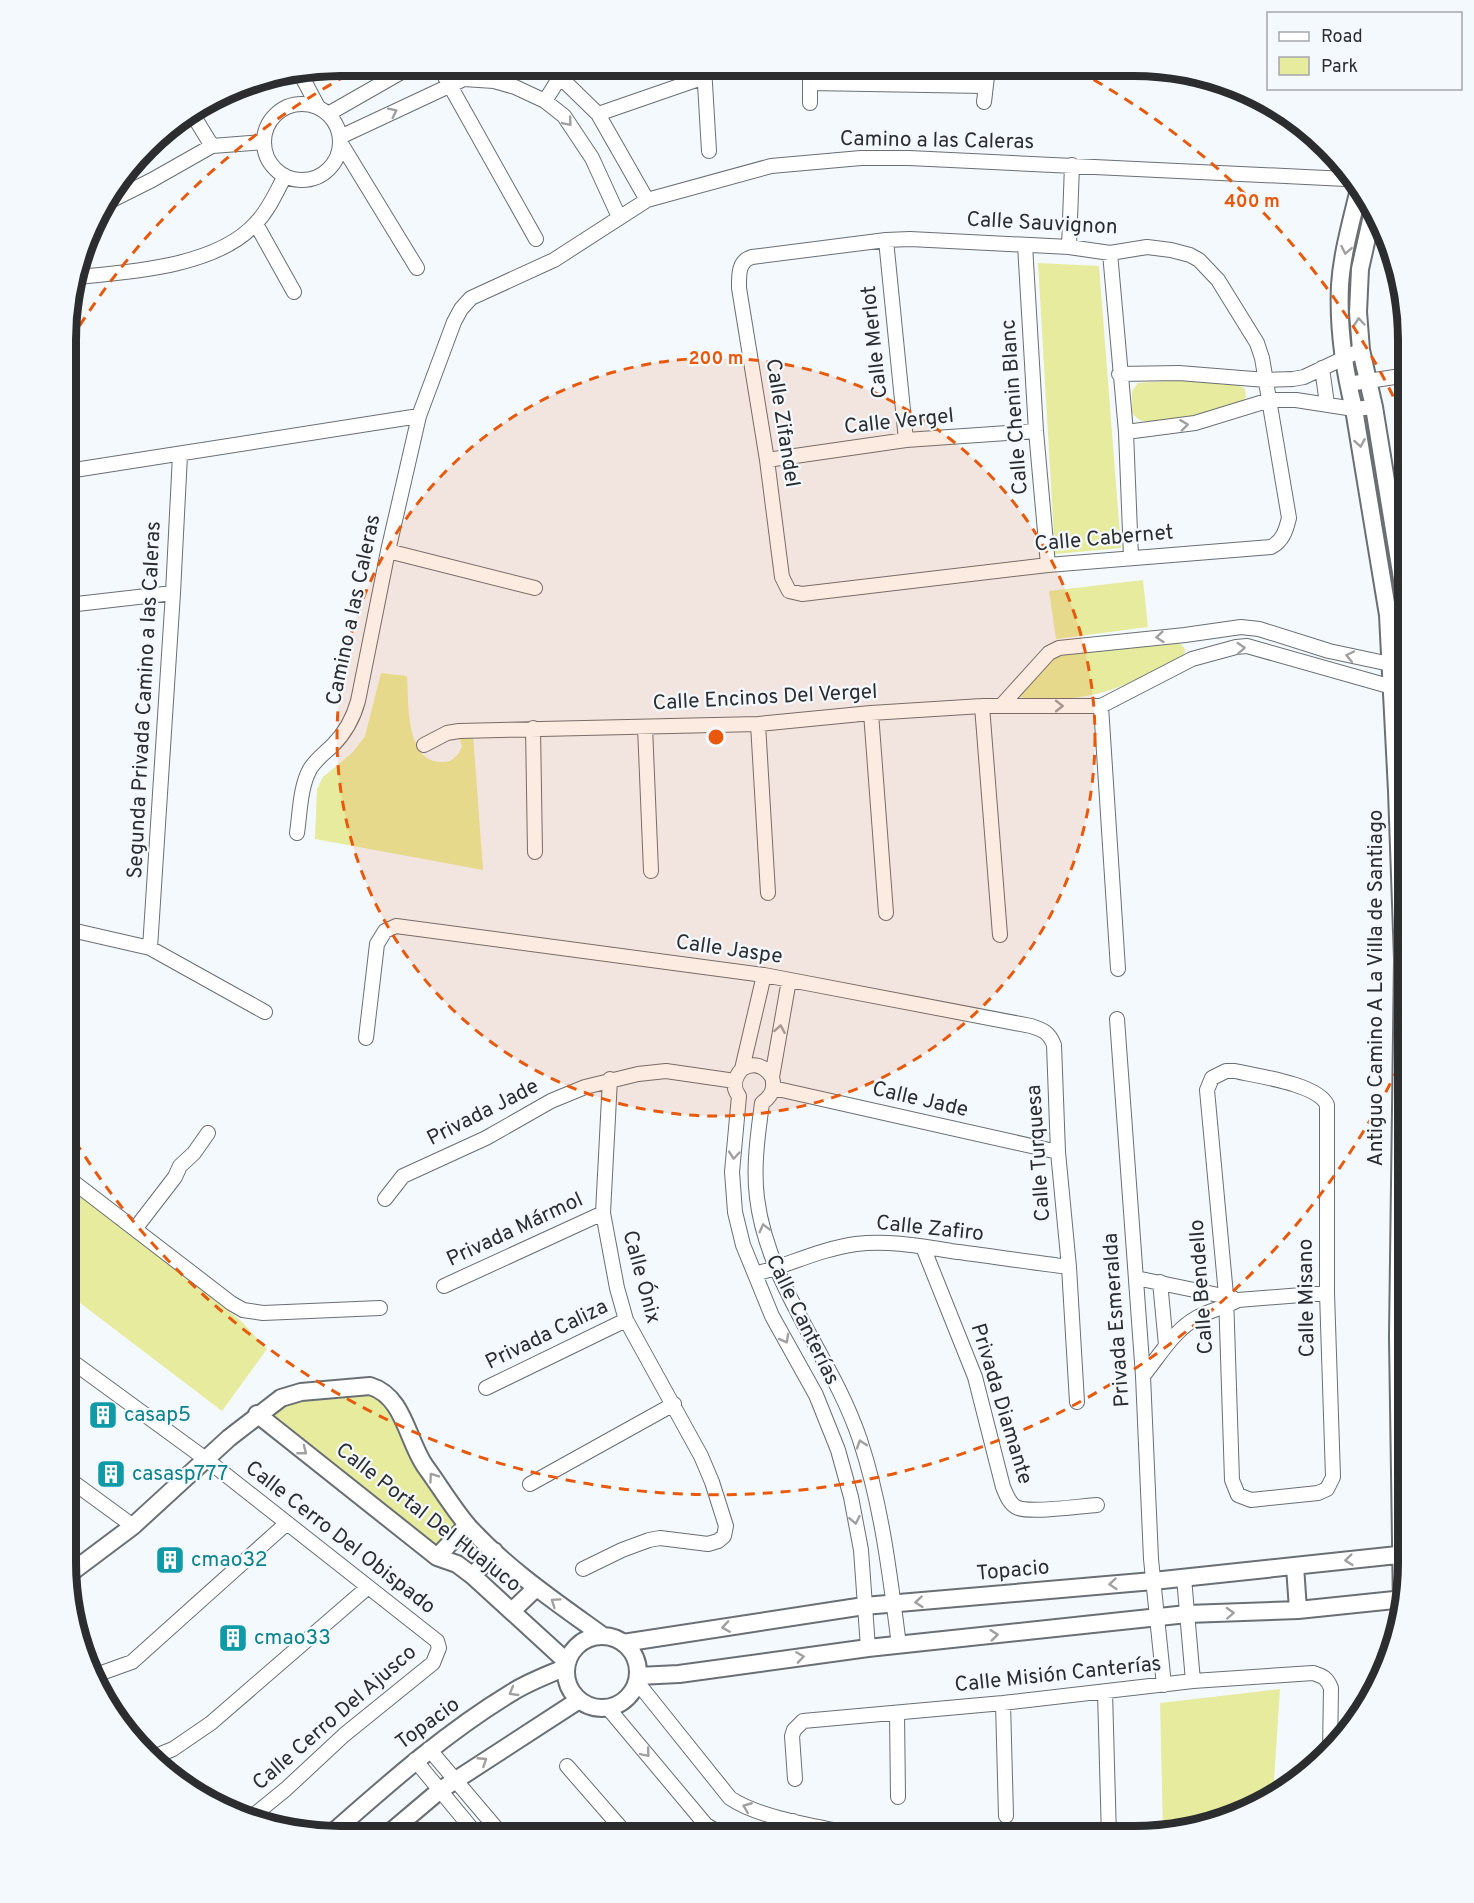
<svg xmlns="http://www.w3.org/2000/svg" width="1474" height="1903" font-family="Overpass,sans-serif">
	<style>
		.green { fill: #e6eb9e }
		.lines { fill: none; stroke-linecap: round; stroke-linejoin: round }
		.minor-casing { stroke: #6a6f73; stroke-width: 16 }
		.tertiary-casing { stroke: #6a6f73; stroke-width: 20 }
		.minor { stroke: #fff; stroke-width: 14 }
		.tertiary { stroke: #fff; stroke-width: 16 }
		.oneway { stroke: #a0a0a1 }
		.ring { fill: none; stroke: #e8590c; stroke-width: 3; stroke-dasharray: 10 8 }
		.labels { text-anchor: middle; dominant-baseline: central; stroke-width: 4.5; stroke-linejoin: round; paint-order: stroke }
		.street-label { font-size: 21px; fill: #2b2d2f; stroke: #f4f9fe }
		.culture-label { font-size: 21px; fill: #0d838f; stroke: #f4f9fe; text-anchor: start }
		.rim { fill: none; stroke: #2b2d2f; stroke-width: 8 }
		.centre { fill: #e8590c; stroke: #f4f9fe; stroke-width: 3 }
		.ring-label { font-size: 18px; text-anchor: middle; font-weight: bold; fill: #e8590c; stroke: #f4f9fe; stroke-width: 4.5; stroke-linejoin: round; paint-order: stroke }
	</style>
	<rect width="100%" height="100%" fill="#f4f9fe"/>
	<path class="green" d="M 1038,263 L 1099,266 L 1121,548 L 1055,554 Z
		M 1180,380 L 1238,385 L 1245,389 L 1246,397 C 1238,412 1159,425 1143,421 C 1138,420 1135,416 1132,413 L 1132,391 L 1138,383 Z
		M 1143,580 L 1148,627 L 1056,639 L 1049,591 Z
		M 1178,641 L 1185,649 L 1184,657 C 1134,680 1105,700 1048,699 C 1037,699 1027,699 1016,696 L 1041,666 L 1060,653 Z
		M 381,673 L 407,676 C 409,702 405,763 442,762 C 453,762 458,756 462,746 L 459,737 L 473,734 L 483,870 L 315,839 L 317,789 L 323,777 L 353,752 L 365,736 Z
		M 67,1184 L 240,1320 L 267,1349 L 222,1411 L 67,1293 Z
		M 369,1393 L 383,1401 L 419,1468 L 453,1519 L 455,1528 L 439,1545 L 434,1545 L 274,1418 L 278,1410 L 310,1397 Z
		M 1280,1689 L 1273,1796 L 1255,1809 L 1163,1830 L 1160,1703 Z"/>
	<g class="lines">
		<g class="minor-casing">
			<path id="minor" d="M 439,66 L 536,239
				M 542,67 L 560,77 L 598,114 L 647,200
				M 704,67 L 709,151
				M 300,73 L 318,107
				M 810,83 L 984,86
				M 545,101 L 560,77 L 561,69
				M 984,102 L 988,68
				M 810,103 L 810,67
				M264 142a38 38 0 1 1 76 0a38 38 0 1 1-76 0Z
				M 328,114 L 412,66
				M 598,114 L 705,77
				M 193,115 L 212,146
				M 340,137 L 464,79 L 494,81 L 515,87 L 545,101 L 564,116 L 592,158 L 619,217
				M 340,142 L 417,268
				M 102,205 L 152,180 L 212,146 L 264,142
				M 256,224 L 294,292
				M 910,239 L 1069,247 L 1110,253 L 1147,247 L 1171,250 L 1190,255 L 1199,260 L 1218,280 L 1257,343 L 1262,358 L 1289,518 C 1286,530 1283,541 1271,547 L 1048,565 L 802,594 L 789,591 L 782,577 L 767,460 L 739,288 C 739,275 738,261 752,257 L 886,240 Z
				M 886,240 L 906,440
				M 1025,245 L 1036,431 L 1048,565
				M 1069,247 L 1072,165
				M 1110,253 L 1126,432 L 1131,557
				M 78,277 C 132,272 218,266 256,223 C 269,210 276,192 285,176
				M 1322,368 L 1327,404
				M 1119,374 L 1179,373 L 1266,380 L 1293,379 L 1304,377 L 1361,350
				M 1348,384 L 1408,375
				M 1126,432 L 1195,423 L 1270,400 L 1296,400 L 1354,409 L 1374,407
				M 767,460 L 906,440 L 1036,431
				M 68,471 L 419,416
				M 388,551 L 535,588
				M 68,605 L 173,593
				M 982,706 L 1000,935
				M 1001,706 L 1049,653 L 1059,648 L 1185,635 L 1241,627 L 1259,629 L 1329,651 L 1390,664 L 1399,665
				M 1101,706 L 1118,969
				M 871,713 L 886,913
				M 758,724 L 768,893
				M 645,727 L 651,871
				M 533,728 L 535,852
				M 424,745 L 447,733 L 459,731 L 758,724 L 871,713 L 982,706 L 1101,706 L 1192,659 L 1236,647 L 1247,646 L 1392,687 L 1408,688
				M 297,833 C 300,813 300,787 310,769 C 316,759 325,753 333,745 C 346,732 353,719 358,701 L 388,551 L 419,416 L 454,322 L 461,309 L 471,298 L 554,260 L 647,200 L 771,166 L 861,158 L 909,158 L 1346,179
				M 67,929 L 150,948 L 265,1012
				M 150,948 L 173,593 L 180,455
				M 764,975 L 742,1069 C 734,1078 732,1087 739,1096 L 732,1172 L 735,1212 L 743,1245 L 772,1316 L 816,1395 L 838,1450 L 851,1497 L 861,1550 L 868,1648
				M 789,980 L 772,1077 C 775,1088 772,1096 762,1103 C 758,1134 753,1166 757,1198 C 768,1287 832,1356 860,1440 C 882,1506 890,1576 899,1645
				M 1117,1019 L 1143,1376 L 1151,1559 L 1164,1685
				M 366,1038 L 377,944 L 385,931 L 396,926 L 764,975 L 1031,1026 C 1043,1030 1049,1032 1054,1045 L 1058,1152 L 1069,1267 L 1077,1402
				M 742,1069 C 753,1062 764,1065 772,1077
				M 1226,1071 L 1235,1071 C 1257,1076 1318,1084 1327,1105 L 1327,1293 L 1333,1477 L 1327,1489 L 1318,1493 L 1251,1500 L 1238,1495 L 1232,1480 L 1226,1295 L 1207,1090 L 1212,1078 Z
				M 773,1088 L 1058,1152
				M 67,1177 L 231,1303 L 243,1310 L 263,1313 L 380,1308
				M 385,1199 L 403,1176 L 486,1138 L 551,1101 L 585,1087 L 638,1074 L 666,1071 L 735,1081
				M 135,1229 L 175,1177 L 180,1166 L 194,1153 L 208,1133
				M 923,1247 L 975,1377 L 1003,1487 C 1006,1494 1009,1503 1016,1507 C 1028,1514 1080,1506 1097,1505
				M 755,1274 C 789,1265 820,1249 856,1244 C 887,1240 920,1246 951,1251 C 990,1256 1029,1262 1069,1267
				M 1136,1278 L 1233,1298
				M 1160,1282 L 1166,1345
				M 444,1286 L 603,1213
				M 66,1357 L 207,1460 L 437,1641 L 439,1648 L 433,1663 L 344,1735 L 286,1789 L 254,1815
				M 1143,1376 C 1160,1355 1174,1330 1198,1317 C 1211,1310 1226,1307 1238,1300 L 1327,1293
				M 486,1388 L 626,1320
				M 66,1477 L 133,1526
				M 530,1484 L 674,1404
				M 583,1569 L 622,1550 L 649,1540 L 660,1538 L 708,1544 L 718,1541 L 724,1536 L 726,1526 L 712,1482 L 701,1456 L 626,1320 L 617,1288 L 603,1213 L 610,1079
				M 1184,1578 L 1193,1681
				M 93,1676 L 132,1662 L 287,1523
				M 637,1682 L 730,1798 C 760,1819 827,1828 864,1836
				M 1105,1692 L 1109,1837
				M 1003,1703 L 1006,1816
				M 608,1708 L 706,1825 L 725,1836
				M 897,1713 L 898,1797
				M 429,1749 L 502,1835
				M 151,1758 L 173,1749 L 211,1723 L 367,1588
				M 415,1760 L 477,1835
				M 567,1766 L 628,1836
				M 795,1779 L 792,1736 L 794,1730 L 803,1721 L 1003,1703 L 1193,1681 L 1313,1673 C 1323,1676 1327,1678 1331,1688 L 1330,1751
				M 791,1836 L 793,1821"/>
		</g>
		<g class="tertiary-casing">
			<path id="tertiary" d="M 1358,193 C 1351,223 1342,254 1340,285 C 1338,327 1344,369 1354,409 L 1388,615 L 1397,791 L 1403,959 L 1398,1336 L 1402,1609
				M 1373,211 L 1360,269 L 1358,312 L 1361,350 L 1374,407 L 1403,585 L 1408,670
				M 257,1414 L 437,1557 L 457,1564 L 473,1576 L 567,1662
				M 437,1557 L 467,1525
				M 1295,1566 L 1298,1610
				M 69,1574 L 133,1526 L 229,1438 L 281,1398 L 301,1392 L 370,1386 C 404,1396 407,1440 425,1466 C 439,1485 452,1507 468,1526 C 507,1569 556,1602 603,1636
				M 473,1576 L 494,1551
				M 512,1611 L 536,1588
				M566 1672a36 36 0 1 1 72 0a36 36 0 1 1-72 0Z
				M 623,1643 L 864,1606 L 1153,1581 L 1407,1554
				M 638,1676 L 679,1674 L 868,1648 L 1187,1614 L 1298,1610 L 1404,1599
				M 330,1835 C 388,1784 445,1733 511,1693 C 528,1682 548,1675 566,1667
				M 387,1835 L 439,1791 L 579,1700"/>
		</g>
		<use href="#minor" class="minor"/>
		<use href="#tertiary" class="tertiary"/>
	</g>
	<defs><path id="oneway-chevron" d="M-2-3.5L2.5 0L-2 3.5" fill="none" stroke-width="1.6" stroke-linecap="round" stroke-linejoin="round" transform="scale(1.5)"/></defs>
	<g class="oneway">
		<use href="#oneway-chevron" transform="translate(393 112) rotate(-26)"/>
		<use href="#oneway-chevron" transform="translate(568 122) rotate(50)"/>
		<use href="#oneway-chevron" transform="translate(1346 250) rotate(101)"/>
		<use href="#oneway-chevron" transform="translate(1359 322) rotate(-95)"/>
		<use href="#oneway-chevron" transform="translate(1184 425) rotate(-7)"/>
		<use href="#oneway-chevron" transform="translate(1360 443) rotate(80)"/>
		<use href="#oneway-chevron" transform="translate(1160 637) rotate(175)"/>
		<use href="#oneway-chevron" transform="translate(1241 648) rotate(-3)"/>
		<use href="#oneway-chevron" transform="translate(1350 656) rotate(-168)"/>
		<use href="#oneway-chevron" transform="translate(1059 706)"/>
		<use href="#oneway-chevron" transform="translate(780 1029) rotate(-80)"/>
		<use href="#oneway-chevron" transform="translate(734 1155) rotate(95)"/>
		<use href="#oneway-chevron" transform="translate(764 1228) rotate(-104)"/>
		<use href="#oneway-chevron" transform="translate(785 1339) rotate(61)"/>
		<use href="#oneway-chevron" transform="translate(861 1444) rotate(-108)"/>
		<use href="#oneway-chevron" transform="translate(303 1451) rotate(38)"/>
		<use href="#oneway-chevron" transform="translate(433 1477) rotate(-125)"/>
		<use href="#oneway-chevron" transform="translate(855 1520) rotate(79)"/>
		<use href="#oneway-chevron" transform="translate(1349 1560) rotate(174)"/>
		<use href="#oneway-chevron" transform="translate(1113 1584) rotate(175)"/>
		<use href="#oneway-chevron" transform="translate(555 1602) rotate(-145)"/>
		<use href="#oneway-chevron" transform="translate(919 1602) rotate(175)"/>
		<use href="#oneway-chevron" transform="translate(1230 1613) rotate(-3)"/>
		<use href="#oneway-chevron" transform="translate(726 1627) rotate(171)"/>
		<use href="#oneway-chevron" transform="translate(994 1635) rotate(-6)"/>
		<use href="#oneway-chevron" transform="translate(800 1657) rotate(-8)"/>
		<use href="#oneway-chevron" transform="translate(513 1692) rotate(150)"/>
		<use href="#oneway-chevron" transform="translate(646 1753) rotate(50)"/>
		<use href="#oneway-chevron" transform="translate(483 1761) rotate(-33)"/>
		<use href="#oneway-chevron" transform="translate(747 1807) rotate(-158)"/>
	</g>
	<circle cx="716" cy="737" r="379" fill="#e8590c" fill-opacity=".12"/>
	<g class="ring">
		<circle cx="716" cy="737" r="379"/>
		<path d="M1406 1051A758 758 0 0 1 70 1133M70 341A758 758 0 0 1 360 68M1078 71A758 758 0 0 1 1406 423"/>
	</g>
	<defs>
		<g id="building-square" transform="scale(1.5)"><rect x="-9" y="-9" width="18" height="18" rx="4" fill="#0f9aa8" stroke="#f4f9fe"/><path d="M-4-6H4V6H1V3H-1V6H-4ZM-2.5-4.3h1.7v1.8h-1.7ZM.8-4.3h1.7v1.8H.8ZM-2.5-1h1.7V.8h-1.7ZM.8-1h1.7V.8H.8Z" fill="#fff"/></g>
	</defs>
	<g fill-rule="evenodd">
		<use href="#building-square" x="103" y="1415"/>
		<use href="#building-square" x="111" y="1474"/>
		<use href="#building-square" x="170" y="1560"/>
		<use href="#building-square" x="233" y="1638"/>
	</g>
	<g class="labels">
		<g class="street-label">
			<text transform="translate(937 141) rotate(1)">Camino a las Caleras</text>
			<text transform="translate(1042 224) rotate(3)">Calle Sauvignon</text>
			<text transform="translate(875 342) rotate(-96)">Calle Merlot</text>
			<text transform="translate(1015 407) rotate(-94)">Calle Chenin Blanc</text>
			<text transform="translate(899 422) rotate(-6)">Calle Vergel</text>
			<text transform="translate(782 423) rotate(81)">Calle Zifandel</text>
			<text transform="translate(1104 539) rotate(-5)">Calle Cabernet</text>
			<text transform="translate(354 610) rotate(-78)">Camino a las Caleras</text>
			<text transform="translate(765 698) rotate(-3)">Calle Encinos Del Vergel</text>
			<text transform="translate(145 700) rotate(-87)">Segunda Privada Camino a las Caleras</text>
			<text transform="translate(729 950) rotate(8)">Calle Jaspe</text>
			<text transform="translate(1376 988) rotate(-90)">Antiguo Camino A La Villa de Santiago</text>
			<text transform="translate(920 1100) rotate(13)">Calle Jade</text>
			<text transform="translate(483 1113) rotate(-27)">Privada Jade</text>
			<text transform="translate(1039 1153) rotate(-94)">Calle Turquesa</text>
			<text transform="translate(930 1229) rotate(6)">Calle Zafiro</text>
			<text transform="translate(515 1230) rotate(-25)">Privada Mármol</text>
			<text transform="translate(641 1277) rotate(75)">Calle Ónix</text>
			<text transform="translate(1202 1287) rotate(-94)">Calle Bendello</text>
			<text transform="translate(1307 1298) rotate(-91)">Calle Misano</text>
			<text transform="translate(802 1320) rotate(64)">Calle Canterías</text>
			<text transform="translate(1117 1320) rotate(-94)">Privada Esmeralda</text>
			<text transform="translate(547 1335) rotate(-26)">Privada Caliza</text>
			<text transform="translate(1001 1404) rotate(73)">Privada Diamante</text>
			<text transform="translate(428 1518) rotate(38)">Calle Portal Del Huajuco</text>
			<text transform="translate(340 1538) rotate(38)">Calle Cerro Del Obispado</text>
			<text transform="translate(1013 1571) rotate(-5)">Topacio</text>
			<text transform="translate(1058 1675) rotate(-6)">Calle Misión Canterías</text>
			<text transform="translate(335 1718) rotate(-41)">Calle Cerro Del Ajusco</text>
			<text transform="translate(428 1724) rotate(-36)">Topacio</text>
		</g>
		<g class="culture-label">
			<text x="124" y="1415">casap5</text>
			<text x="132" y="1474">casasp777</text>
			<text x="191" y="1560">cmao32</text>
			<text x="254" y="1638">cmao33</text>
		</g>
	</g>
	<path d="M0 0H1474V1903H0ZM340 76H1134A264 264 0 0 1 1398 340V1562A264 264 0 0 1 1134 1826H340A264 264 0 0 1 76 1562V340A264 264 0 0 1 340 76Z" fill="#f4f9fe" fill-rule="evenodd"/>
	<path class="rim" d="M340 76H1134A264 264 0 0 1 1398 340V1562A264 264 0 0 1 1134 1826H340A264 264 0 0 1 76 1562V340A264 264 0 0 1 340 76Z"/>
	<circle cx="716" cy="737" r="9" class="centre"/>
	<g class="ring-label">
		<text x="1252" y="207">400 m</text>
		<text x="716" y="364">200 m</text>
	</g>
	<rect x="1267" y="12" width="195" height="78" fill="#f4f9fe" stroke="#a4a7ab" stroke-width="1.5"/>
	<rect x="1279" y="32" width="30" height="9" fill="#ffffff" stroke="#a4a7ab" stroke-width="1.5"/>
	<text x="1321" y="42" font-size="18" fill="#2b2d2f">Road</text>
	<rect x="1279" y="57" width="30" height="18" fill="#e6eb9e" stroke="#a4a7ab" stroke-width="1.5"/>
	<text x="1321" y="72" font-size="18" fill="#2b2d2f">Park</text>
</svg>
